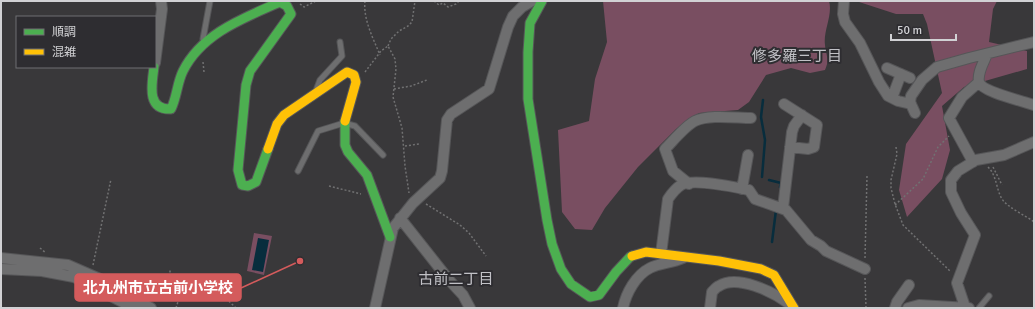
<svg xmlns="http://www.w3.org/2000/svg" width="1035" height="309" font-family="Signika,'Noto Sans JP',sans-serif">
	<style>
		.green { fill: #794e61 }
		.water { fill: #082d3d }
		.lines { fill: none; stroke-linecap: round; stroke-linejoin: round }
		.stream { stroke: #082d3d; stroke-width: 2.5 }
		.lane-casing { stroke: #565658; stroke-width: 7 }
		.street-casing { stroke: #565658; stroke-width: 12 }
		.fast-casing { stroke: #565658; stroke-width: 11 }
		.slow-casing { stroke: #565658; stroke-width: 11 }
		.path { stroke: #717172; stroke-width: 1.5; stroke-dasharray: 2 2; stroke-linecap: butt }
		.lane { stroke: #6e6e6f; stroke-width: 5 }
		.street { stroke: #6e6e6f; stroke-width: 10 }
		.fast { stroke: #4caf50; stroke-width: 9 }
		.slow { stroke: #ffc107; stroke-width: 9 }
		.labels { text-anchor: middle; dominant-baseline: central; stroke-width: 4; stroke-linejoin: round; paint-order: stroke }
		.neighbourhood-label { font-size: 15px; fill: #c1c1c6; stroke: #2e2d31 }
		.leader { fill: none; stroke: #d45b5c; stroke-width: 1.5 }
		.callout-dot { fill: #d45b5c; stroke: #2e2d31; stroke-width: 1.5 }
		.callout { fill: #d45b5c; stroke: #d45b5c; stroke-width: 1.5 }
		.callout-label { font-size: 15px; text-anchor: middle; font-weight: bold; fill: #fff }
	</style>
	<rect width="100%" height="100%" fill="#39383a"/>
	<path class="green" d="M 603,1 L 829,1 C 833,15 823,31 825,45 C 826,56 830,59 825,70 L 810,73 L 791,68 L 766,75 L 749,102 L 738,110 L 699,113 L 676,129 L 638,167 L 605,208 L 592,230 L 575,229 L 562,212 L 558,130 L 589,121 L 595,79 L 607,42 Z
		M 856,1 L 997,1 L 993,9 L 989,42 L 1027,51 L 1027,69 L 964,87 L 942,106 L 950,150 L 942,179 L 907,217 L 899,190 L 906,144 L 942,93 L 927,24 L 923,14 L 896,14 Z
		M 254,233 L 272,236 L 264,275 L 247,271 Z"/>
	<path class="water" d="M 258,238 L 269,240 L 263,272 L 252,270 Z"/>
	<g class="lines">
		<path class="stream" d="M 762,177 L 765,140 L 761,117 L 763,100
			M 769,180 L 781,183 L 780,187
			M 772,242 L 776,210"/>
		<g class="lane-casing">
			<path id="lane" d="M 203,39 L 210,1
				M 317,88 L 320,80 L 342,56 L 340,42
				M 298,171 L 318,131 L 344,123 L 355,126 L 383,155
				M 979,308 L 989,296"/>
		</g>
		<g class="street-casing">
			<path id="street" d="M 844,1 L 843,14 L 845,22 L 860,43 L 879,82 L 888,96 L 898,101 L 911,104
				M 987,54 C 984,62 977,73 979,82 C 982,92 1023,101 1034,105
				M 155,63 L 162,9 L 161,1
				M 887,68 L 910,78
				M 892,98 L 901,74
				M 784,104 L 817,125 L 814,147 L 808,149 L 790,147
				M 915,113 L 910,102 L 911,96 L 922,80 L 937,67 L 969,58 L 1034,42
				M 973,162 L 949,118 L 962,97 L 979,82
				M 689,184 L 673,171 L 665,149 C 673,141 685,126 695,121 C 709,114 736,118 751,118
				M 742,189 L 748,155
				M 783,208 L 792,132 L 794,126 L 802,115
				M 400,218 L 449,280 L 463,295 L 470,308
				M 661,254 L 668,199 C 672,193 675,189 681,185 C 693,178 734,187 749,190 L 755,199 L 786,210 L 811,240 L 821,246 L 826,251 L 865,269
				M 1,258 L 68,265 L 100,279 L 151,308
				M 1,269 L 42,271 L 74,277 L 134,308
				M 965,307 L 957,283 L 975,235 L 961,213 L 951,192 L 951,180 L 958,171 L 976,160 L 1004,155 L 1034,142
				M 375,308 L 393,228 L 413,203 L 440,178 L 442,171 L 447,120 L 451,114 L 489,89 L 508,27 L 513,16 L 522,7 L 532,1
				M 623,308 C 626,293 636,275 650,268 C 660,263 672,263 683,258
				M 710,308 L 712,292 C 714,290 716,287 719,286 C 737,274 773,292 788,303
				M 895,308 L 897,302 L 909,285
				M 908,308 L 919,305 L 969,308"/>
		</g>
		<g class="fast-casing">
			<path id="fast" d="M 542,1 L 530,23 L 528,52 L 528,99 L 547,220 L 552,244 L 561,269 L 571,284 L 590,297 L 599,295 L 616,272 L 630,257 L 632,256
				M 154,67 C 152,84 146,110 171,109 C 177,97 177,83 183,71 C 202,33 244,18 280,2 L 287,6 L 291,14 L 250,71 L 246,85 L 238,170 L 242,185 L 248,186 L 256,182 L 268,149
				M 345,121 L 345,145 L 348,152 L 367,175 L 390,237"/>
		</g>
		<g class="slow-casing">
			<path id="slow" d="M 268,149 L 277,124 L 284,115 L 347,72 L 354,75 L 356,82 L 345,121
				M 632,256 L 646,252 L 719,261 L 761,269 L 774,275 L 794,308"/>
		</g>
		<path class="path" d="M 365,1 C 363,19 373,38 380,55
			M 434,1 L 439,5 L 443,3 L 448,7 L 456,4 L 459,1
			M 300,4 L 304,7 L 316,1
			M 388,46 L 391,39 L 399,31 L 408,26 L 412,22 L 415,1
			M 203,62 L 204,72
			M 365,72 L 381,51 L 388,46 L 395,59 L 396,69 L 393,97 L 402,128 L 405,166 L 409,193
			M 394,89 L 411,86 L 427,80
			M 405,146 L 419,144
			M 896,147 L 897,154 L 891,180 L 891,188 L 895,204 L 903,225 L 951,272
			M 988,167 C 997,176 996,189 1002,199 C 1008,208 1025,215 1034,222
			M 993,167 L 1002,185
			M 329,186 L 361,194
			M 426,204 L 460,225 L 469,233 L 486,256
			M 895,205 L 923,179 L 938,147 L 949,136
			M 40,248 L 46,253
			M 865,258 L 867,176
			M 93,265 L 111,179
			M 865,278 L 866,308
			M 155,300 L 159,288 L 170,274 L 170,270
			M 176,308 L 181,292 L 199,276 L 213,286 L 236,308"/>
		<use href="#lane" class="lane"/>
		<use href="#street" class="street"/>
		<use href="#fast" class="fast"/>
		<use href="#slow" class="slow"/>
	</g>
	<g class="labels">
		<g class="neighbourhood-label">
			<text x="797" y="56">修多羅三丁目</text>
			<text x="456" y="279">古前二丁目</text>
		</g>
	</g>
	<path class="leader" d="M300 261L241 288"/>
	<circle class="callout-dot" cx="300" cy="261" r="4"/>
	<rect class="callout" x="75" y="274" width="166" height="27" rx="4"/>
	<g class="callout-label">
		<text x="158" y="293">北九州市立古前小学校</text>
	</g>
	<rect width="1035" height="309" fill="none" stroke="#d1d1d4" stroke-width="4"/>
	<rect x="16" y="16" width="140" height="52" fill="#2e2d31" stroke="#6f6f72"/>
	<rect x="24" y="29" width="20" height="6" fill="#4caf50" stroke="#6f6f72"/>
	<text x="52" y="36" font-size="12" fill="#d1d1d4">順調</text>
	<rect x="24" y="49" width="20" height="6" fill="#ffc107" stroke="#6f6f72"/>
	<text x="52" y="56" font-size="12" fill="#d1d1d4">混雑</text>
	<path d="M891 34v6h65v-6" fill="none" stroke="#d1d1d4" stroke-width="2"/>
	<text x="897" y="34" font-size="12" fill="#d1d1d4" stroke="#2e2d31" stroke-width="3" paint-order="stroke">50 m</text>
</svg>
